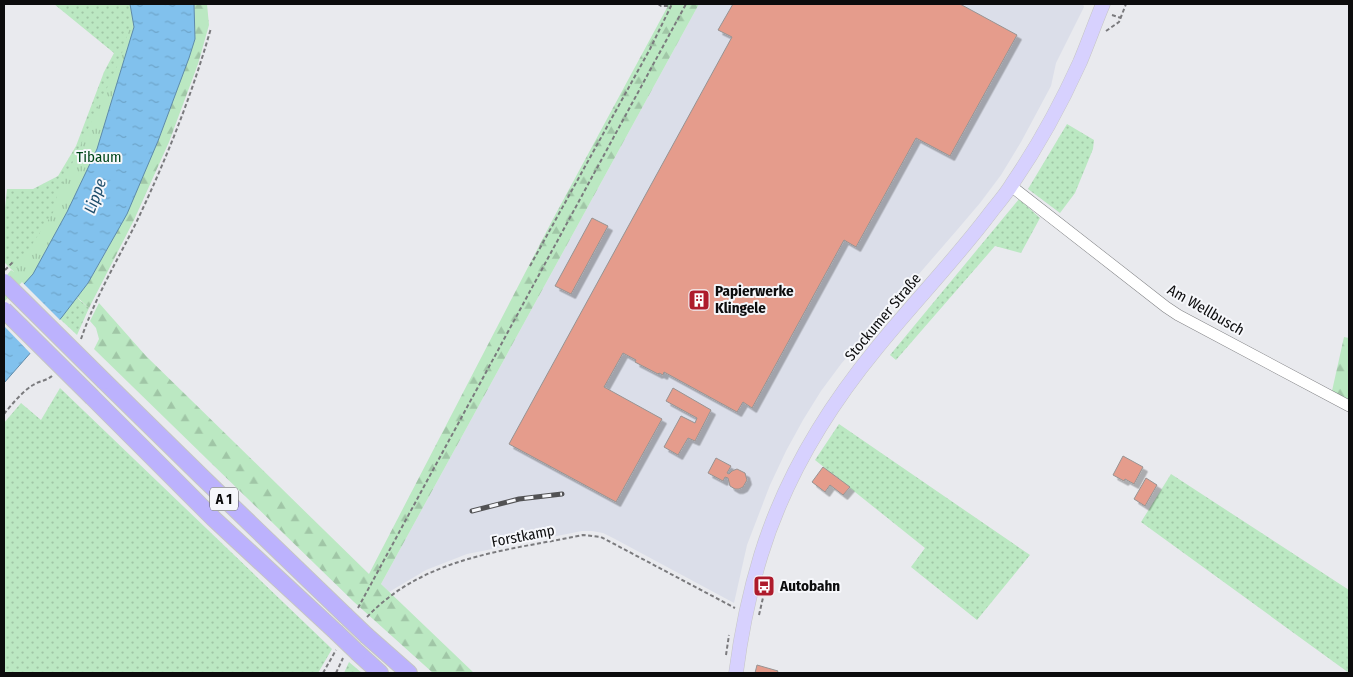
<svg xmlns="http://www.w3.org/2000/svg" width="1353" height="677" font-family="'Fira Sans Condensed',sans-serif">
	<style>
		.built { fill: #dbdee9 }
		.grass { fill: url(#grass-dots) }
		.forest { fill: url(#forest-firs) }
		.park { fill: url(#park-tufts) }
		.water { fill: url(#water-ripples); stroke: #5e8baa }
		.pier { fill: #e9eaee }
		.building { fill: #e59c8c; stroke: #979392; filter: url(#shadow) }
		.lines { fill: none; stroke-linecap: round; stroke-linejoin: round }
		.minor-casing { stroke: #818285; stroke-width: 12 }
		.major-casing { stroke: #c5c5c5; stroke-width: 15 }
		.highway-casing { stroke: #c5c5c5; stroke-width: 18 }
		.path { stroke: #7a7a7d; stroke-width: 2; stroke-dasharray: 4 2.5; stroke-linecap: butt }
		.minor { stroke: #fff; stroke-width: 11 }
		.major { stroke: #d7d1fe; stroke-width: 14 }
		.highway { stroke: #bcb2fd; stroke-width: 16 }
		.rail-casing { stroke: #525254; stroke-width: 5 }
		.rail { stroke: #f6f7fb; stroke-width: 3; stroke-dasharray: 9; stroke-linecap: butt }
		.highway-bridge-casing { stroke: #c5c5c5; stroke-width: 18; stroke-linecap: butt }
		.highway-bridge { stroke: #bcb2fd; stroke-width: 16 }
		.labels { text-anchor: middle; dominant-baseline: central; stroke-width: 4; stroke-linejoin: round; paint-order: stroke }
		.shield { fill: #f6f7fb; stroke: #525254; stroke-width: 1 }
		.shield-label { font-size: 14px; font-weight: bold; fill: #0c0c0d }
		.park-label { font-size: 15px; fill: #00461a; stroke: #f6f7fb }
		.poi-label { font-size: 15px; font-weight: bold; fill: #0c0c0d; stroke: #f6f7fb; text-anchor: start }
		.street-label { font-size: 15px; fill: #0c0c0d; stroke: #f6f7fb }
		.water-label { font-size: 16px; font-style: italic; fill: #1c4c6a; stroke: #f6f7fb }
	</style>
	<defs>
		<pattern id="grass-dots" width="8" height="8" patternUnits="userSpaceOnUse" patternTransform="scale(1.25)"><rect width="8" height="8" fill="#bbe8c2"/><path d="M2 2h.1M6 6h.1" fill="none" stroke="#a0c6a6" stroke-width="1.8" stroke-linecap="round"/></pattern>
		<pattern id="forest-firs" width="22" height="20" patternUnits="userSpaceOnUse" patternTransform="scale(1.25)"><rect width="22" height="20" fill="#bbe8c2"/><path d="M5 1l3.5 6h-7zM16 11l3.5 6h-7z" fill="#a0c6a6"/></pattern>
		<pattern id="park-tufts" width="24" height="20" patternUnits="userSpaceOnUse" patternTransform="scale(1.25)"><rect width="24" height="20" fill="#bbe8c2"/><path d="M3 7l-1-3M5 7V3M7 7l1-3M15 17l-1-3M17 17v-4M19 17l1-3" fill="none" stroke="#a0c6a6"/></pattern>
		<pattern id="water-ripples" width="26" height="14" patternUnits="userSpaceOnUse" patternTransform="scale(1.25)"><rect width="26" height="14" fill="#81c1ed"/><path d="M2 4q2-2 4 0t4 0M15 11q2-2 4 0t4 0" fill="none" stroke="#6ea5ca"/></pattern>
		<filter id="shadow"><feDropShadow dx="4.5" dy="4.5" stdDeviation="0" flood-color="#0004"/></filter>
	</defs>
	<rect width="100%" height="100%" fill="#e9eaee"/>
	<path class="built" d="M 699,4 L 1083,4 L 1084,7 L 1056,63 L 1051,86 L 1021,142 L 1001,175 L 980,203 L 957,230 L 841,364 L 821,391 L 803,420 L 786,451 L 770,485 L 747,545 L 734,603 L 615,539 L 603,533 L 592,531 L 582,531 L 467,554 L 426,570 L 389,592 L 381,584 Z"/>
	<path class="grass" d="M 54,4 L 130,4 L 134,27 L 111,103 L 25,283 L 4,262 L 4,217 L 7,189 L 33,189 L 58,176 L 76,146 L 104,72 L 114,53 Z
		M 1067,124 L 1094,140 L 1093,149 L 1075,193 L 1060,213 L 1028,189 Z
		M 1019,199 L 1040,218 L 1021,253 L 995,246 L 896,360 L 890,355 Z
		M 76,297 L 89,308 L 77,335 L 60,319 Z
		M 60,388 L 332,649 L 318,673 L 4,673 L 4,423 L 21,403 L 41,420 Z
		M 839,424 L 1030,555 L 977,620 L 911,567 L 925,548 L 815,460 Z
		M 1171,474 L 1349,590 L 1349,673 L 1141,522 Z
		M 349,662 L 362,673 L 344,673 Z"/>
	<path class="forest" d="M 194,4 L 207,4 L 209,25 L 198,64 L 169,142 L 134,220 L 89,308 L 77,297 L 88,283 L 107,250 L 158,141 L 195,39 Z
		M 669,4 L 699,4 L 381,584 L 474,673 L 433,673 L 354,602 L 94,349 L 99,339 L 96,328 L 90,321 L 99,303 L 146,356 L 369,574 L 553,219 Z
		M 1344,337 L 1349,338 L 1349,401 L 1332,391 Z"/>
	<path class="park" d="M 132,11 L 166,12 L 4,345 L 4,279 L 11,270 L 14,272 L 54,211 L 57,196 L 120,60 L 129,29 Z"/>
	<path class="water" d="M 130,4 L 194,4 L 195,39 L 189,58 L 158,141 L 127,214 L 88,283 L 62,317 L 4,383 L 4,306 L 33,274 L 67,212 L 97,149 L 134,27 Z"/>
	<path class="pier" d="M 22,282 L 61,321 L 32,355 L 4,326 L 4,302 Z"/>
	<path class="building" d="M 733,4 L 960,4 L 1017,35 L 950,156 L 916,138 L 856,247 L 844,240 L 752,408 L 743,402 L 737,412 L 664,372 L 663,375 L 659,373 L 658,374 L 635,362 L 636,360 L 623,353 L 604,387 L 662,419 L 616,502 L 509,444 L 732,37 L 718,30 Z
		M 592,218 L 608,226 L 571,294 L 555,286 Z
		M 673,388 L 711,410 L 695,441 L 688,438 L 678,455 L 664,447 L 681,416 L 695,423 L 697,418 L 666,401 Z
		M 1123,456 L 1143,467 L 1134,484 L 1125,479 L 1124,481 L 1113,475 Z
		M 716,458 L 731,466 L 727,473 L 729,474 L 732,471 L 737,469 L 745,473 L 747,480 L 743,487 L 739,489 L 735,489 L 730,486 L 728,478 L 725,477 L 723,481 L 708,473 Z
		M 823,467 L 850,487 L 843,495 L 830,485 L 825,492 L 812,482 Z
		M 1146,478 L 1157,485 L 1145,506 L 1134,499 Z
		M 757,665 L 778,671 L 777,673 L 755,673 Z"/>
	<g class="lines">
		<g class="minor-casing">
			<path id="minor" d="M 1011,186 L 1166,307 L 1178,315 L 1349,406"/>
		</g>
		<g class="major-casing">
			<path id="major" d="M 736,673 C 741,634 749,594 761,555 C 784,480 826,410 876,349 C 913,303 955,260 991,212 C 998,203 1006,194 1012,184 C 1038,146 1061,104 1080,62 C 1088,43 1095,23 1103,4"/>
		</g>
		<g class="highway-casing">
			<path id="highway" d="M 104,381 L 202,477 L 345,615
				M 92,397 L 214,519 L 336,632
				M 367,636 L 409,673
				M 358,653 L 380,673"/>
		</g>
		<path class="path" d="M 658,4 L 661,6 L 670,6
			M 1112,15 L 1121,18
			M 1106,31 L 1119,22 L 1126,4
			M 530,266 L 650,49 L 672,4
			M 5,270 L 14,261
			M 81,339 C 95,298 117,261 136,223 C 166,160 192,95 211,28
			M 4,414 C 12,404 23,391 33,385 C 39,381 46,381 52,376
			M 358,608 L 686,4
			M 759,615 L 768,576
			M 367,617 C 425,556 506,551 583,535 L 601,537 L 735,608
			M 726,655 L 729,635
			M 323,673 L 336,650
			M 336,673 L 343,658"/>
		<use href="#minor" class="minor"/>
		<use href="#major" class="major"/>
		<use href="#highway" class="highway"/>
		<g class="rail-casing">
			<path id="rail" d="M 472,511 L 519,499 L 562,494"/>
		</g>
		<use href="#rail" class="rail"/>
		<g class="highway-bridge-casing">
			<path id="highway-bridge" d="M 4,282 L 104,381
				M 4,310 L 92,397
				M 345,615 L 367,636
				M 336,632 L 358,653"/>
		</g>
		<use href="#highway-bridge" class="highway-bridge"/>
	</g>
	<defs>
		<g id="building-square" transform="scale(1.125)"><rect x="-9" y="-9" width="18" height="18" rx="4" fill="#ae1b2c" stroke="#f6f7fb"/><path d="M-4-6H4V6H1V3H-1V6H-4ZM-2.5-4.3h1.7v1.8h-1.7ZM.8-4.3h1.7v1.8H.8ZM-2.5-1h1.7V.8h-1.7ZM.8-1h1.7V.8H.8Z" fill="#fff"/></g>
		<g id="bus-square" transform="scale(1.125)"><rect x="-9" y="-9" width="18" height="18" rx="4" fill="#ae1b2c" stroke="#f6f7fb"/><path d="M-5-6H5V4H4V6H2V4H-2V6H-4V4H-5ZM-3.5-4V0h7V-4ZM-3.5 1.2v1.5H-2V1.2ZM2 1.2v1.5H3.5V1.2Z" fill="#fff"/></g>
	</defs>
	<g fill-rule="evenodd">
		<use href="#building-square" x="699" y="300"/>
		<use href="#bus-square" x="764" y="586"/>
	</g>
	<g class="labels">
		<rect class="shield" x="210" y="487.5" width="28" height="23" rx="4"/>
		<g class="shield-label">
			<text x="224" y="499">A 1</text>
		</g>
		<g class="park-label">
			<text x="99" y="157">Tibaum</text>
		</g>
		<g class="poi-label">
			<text x="715" y="291">Papierwerke<tspan x="715" dy="17">Klingele</tspan></text>
			<text x="780" y="586">Autobahn</text>
		</g>
		<g class="street-label">
			<text transform="translate(1206 310) rotate(30)">Am Wellbusch</text>
			<text transform="translate(883 317) rotate(-50)">Stockumer Straße</text>
			<text transform="translate(523 536) rotate(-11)">Forstkamp</text>
		</g>
		<g class="water-label">
			<text transform="translate(95 196) rotate(-70)">Lippe</text>
		</g>
	</g>
	<rect width="1353" height="677" fill="none" stroke="#0c0c0d" stroke-width="10"/>
</svg>
